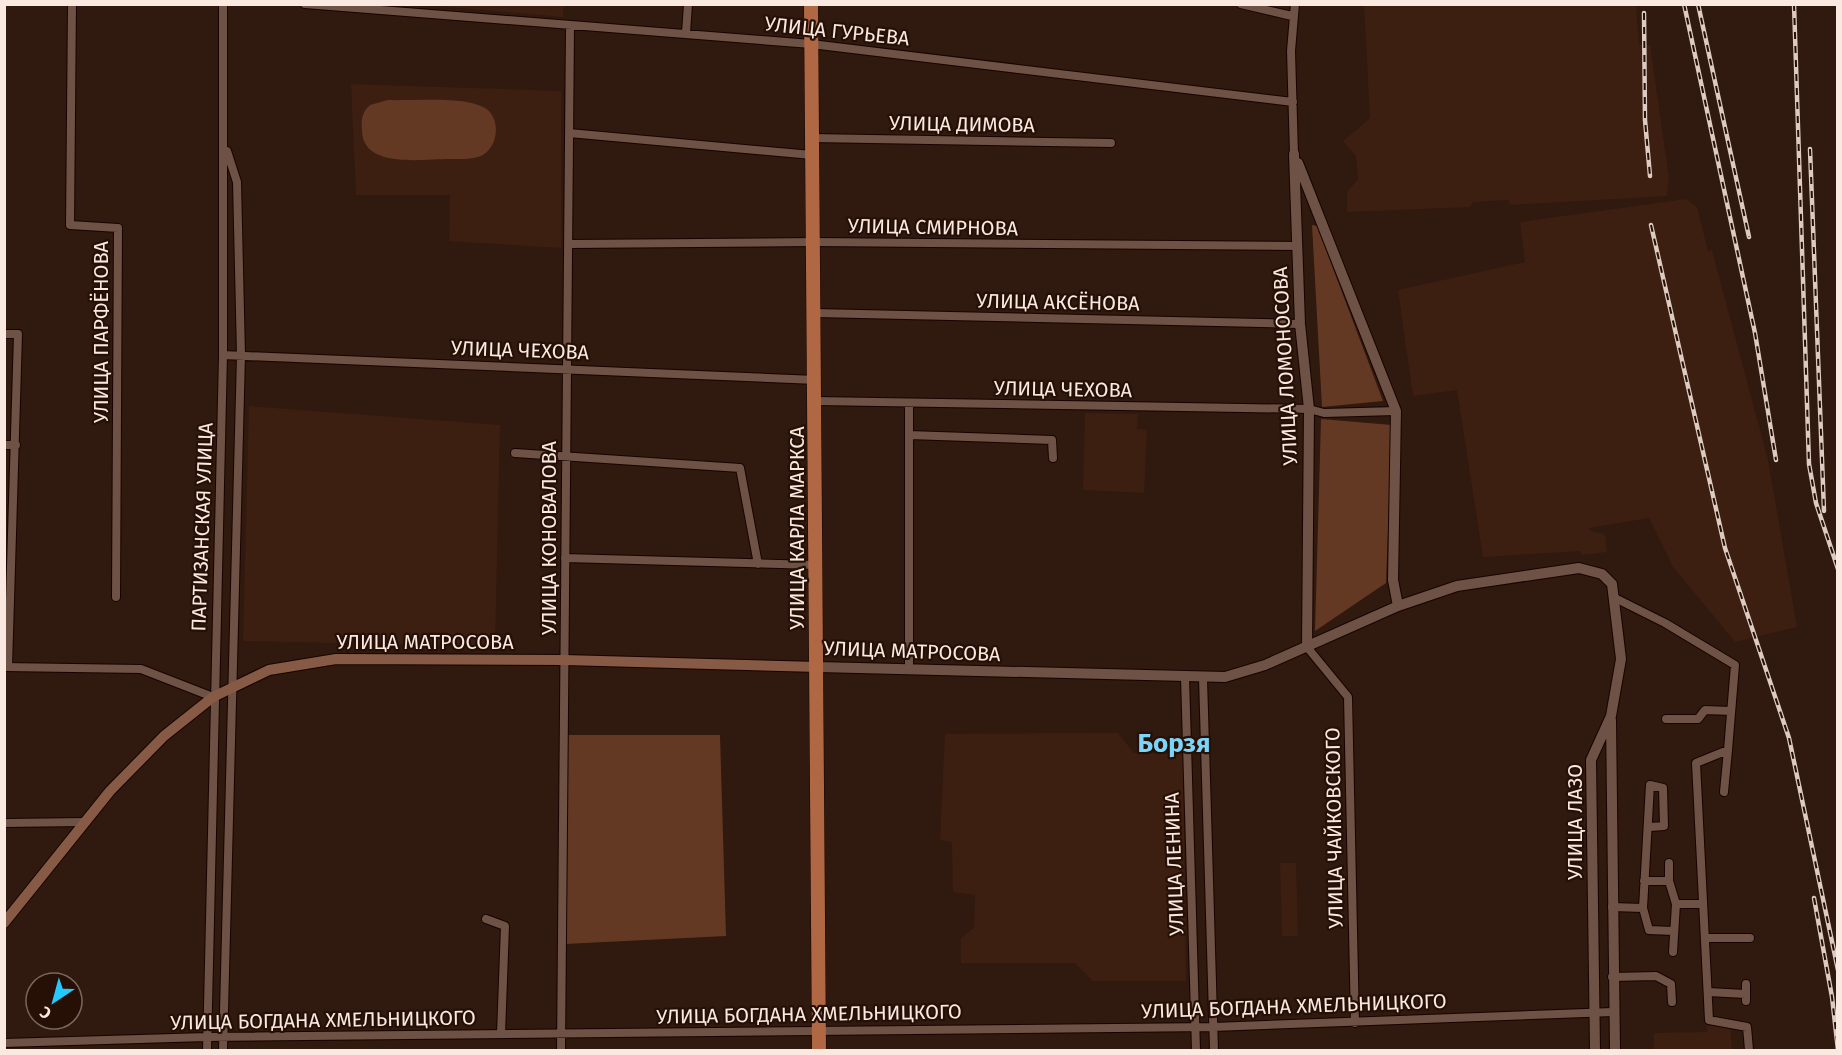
<svg xmlns="http://www.w3.org/2000/svg" width="1842" height="1055" font-family="'Fira Sans',sans-serif">
	<style>
		.built { fill: #3c1f10 }
		.green { fill: #643923 }
		.lines { fill: none; stroke-linecap: round; stroke-linejoin: round }
		.minor-casing { stroke: #170400; stroke-width: 10 }
		.tertiary-casing { stroke: #170400; stroke-width: 12 }
		.secondary-casing { stroke: #170400; stroke-width: 12 }
		.trunk-casing { stroke: #170400; stroke-width: 15 }
		.minor { stroke: #6d5245; stroke-width: 8 }
		.tertiary { stroke: #6d5245; stroke-width: 10 }
		.secondary { stroke: #865a44; stroke-width: 10 }
		.trunk { stroke: #b06844; stroke-width: 14 }
		.rail-casing { stroke: #ddcbc2; stroke-width: 4.5 }
		.rail { stroke: #261006; stroke-width: 2; stroke-dasharray: 7; stroke-linecap: butt }
		.labels { text-anchor: middle; dominant-baseline: central; stroke-width: 4.5; stroke-linejoin: round; paint-order: stroke }
		.street-label { font-size: 20px; fill: #fae9e1; stroke: #261006 }
		.district-label { font-size: 26px; font-weight: bold; fill: #7bd4f9; stroke: #261006 }
	</style>
	<rect width="100%" height="100%" fill="#30190e"/>
	<path class="built" d="M 427,5 L 564,5 L 563,17 Z
		M 1364,5 L 1636,5 L 1639,45 L 1650,45 L 1669,178 L 1667,196 L 1510,205 L 1508,200 L 1473,202 L 1470,207 L 1347,212 L 1347,192 L 1358,179 L 1356,156 L 1343,141 L 1370,118 Z
		M 351,84 L 561,91 L 561,248 L 449,241 L 450,195 L 356,195 Z
		M 1686,199 L 1697,207 L 1708,251 L 1712,250 L 1768,460 L 1797,627 L 1735,642 L 1673,567 L 1649,518 L 1589,528 L 1590,531 L 1605,534 L 1607,552 L 1583,555 L 1579,551 L 1483,557 L 1457,390 L 1413,396 L 1398,290 L 1525,262 L 1520,222 Z
		M 249,406 L 500,425 L 495,646 L 243,641 Z
		M 1085,413 L 1138,414 L 1137,429 L 1147,430 L 1144,493 L 1083,490 Z
		M 1118,733 L 1134,753 L 1183,754 L 1186,981 L 1093,981 L 1075,963 L 961,963 L 961,938 L 974,928 L 975,895 L 953,892 L 952,842 L 940,840 L 945,734 Z
		M 1280,863 L 1296,863 L 1298,936 L 1282,936 Z
		M 1707,1026 L 1730,1026 L 1732,1050 L 1654,1050 L 1654,1033 L 1707,1032 Z"/>
	<path class="green" d="M 388,100 C 414,101 462,96 483,107 C 502,116 499,148 481,156 C 471,160 459,159 449,159 C 422,159 362,169 362,130 C 361,120 362,112 370,105 Z
		M 1312,225 L 1317,226 L 1383,401 L 1322,407 Z
		M 1321,419 L 1392,425 L 1386,583 L 1315,631 Z
		M 568,735 L 720,735 L 726,936 L 565,944 Z"/>
	<g class="lines">
		<g class="minor-casing">
			<path id="minor" d="M 72,4 L 70,225 L 118,228 L 116,597
				M 305,4 L 811,44 L 1293,102
				M 1241,4 L 1292,16
				M 686,33 L 688,4
				M 569,133 L 812,155
				M 812,138 L 1111,143
				M 1294,154 L 1291,51 L 1295,4
				M 568,244 L 814,242 L 1297,246
				M 815,313 L 1300,324
				M 4,334 L 18,334 L 8,667
				M 223,355 L 816,380
				M 816,401 L 1309,409 L 1324,413 L 1396,411
				M 909,403 L 909,669
				M 909,435 L 1052,440 L 1053,458
				M 4,445 L 16,445
				M 515,453 L 740,468 L 758,564
				M 565,558 L 816,565
				M 1615,598 L 1665,623 L 1735,665 L 1728,750 L 1696,763 L 1709,1020 L 1747,1027 L 1749,1050
				M 1307,647 L 1348,697 L 1355,1023
				M 4,667 L 141,669 L 213,697
				M 1185,677 L 1196,1050
				M 1203,678 L 1214,1050
				M 1666,719 L 1698,719 L 1705,710 L 1731,711
				M 1724,792 L 1728,750
				M 4,823 L 85,822
				M 1644,881 L 1669,881 L 1669,863
				M 1669,881 L 1676,904
				M 1612,907 L 1643,908 L 1650,785 L 1663,788 L 1664,826 L 1650,827
				M 1643,908 L 1649,930 L 1673,931
				M 486,919 L 505,926 L 501,1034
				M 1705,938 L 1750,938
				M 1673,952 L 1676,904 L 1703,904
				M 1612,977 L 1656,976 L 1671,984 L 1672,1002
				M 1708,992 L 1746,994 L 1746,1001
				M 1746,994 L 1746,984
				M 4,1043 L 207,1037 L 1213,1027 L 1613,1012
				M 207,1050 L 223,355 L 223,4
				M 223,1050 L 241,355 L 237,182 L 227,151
				M 561,1050 L 570,27"/>
		</g>
		<g class="tertiary-casing">
			<path id="tertiary" d="M 1294,154 L 1300,324 L 1309,409 L 1307,647
				M 1298,163 L 1396,411 L 1393,580 L 1398,606
				M 818,667 L 1225,677 L 1265,665 L 1398,606 L 1457,586 L 1579,568 L 1602,574 L 1612,584 L 1621,659 L 1611,716 L 1591,760 L 1595,1050
				M 1611,720 L 1615,1050"/>
		</g>
		<g class="secondary-casing">
			<path id="secondary" d="M 4,923 L 110,791 L 164,736 L 213,697 L 269,670 L 336,659 L 564,660 L 818,667"/>
		</g>
		<g class="trunk-casing">
			<path id="trunk" d="M 811,4 L 819,1050"/>
		</g>
		<use href="#minor" class="minor"/>
		<use href="#tertiary" class="tertiary"/>
		<use href="#secondary" class="secondary"/>
		<use href="#trunk" class="trunk"/>
		<g class="rail-casing">
			<path id="rail" d="M 1684,4 L 1755,333 L 1776,460
				M 1698,4 L 1749,237
				M 1794,4 L 1809,464 L 1816,503 L 1838,569
				M 1644,13 L 1645,120 L 1650,176
				M 1810,149 L 1824,511
				M 1651,225 L 1725,548 L 1789,738 L 1838,970
				M 1814,898 L 1832,997 L 1838,1050"/>
		</g>
		<use href="#rail" class="rail"/>
	</g>
	<g class="labels">
		<g class="street-label">
			<text transform="translate(837 31) rotate(6)">УЛИЦА ГУРЬЕВА</text>
			<text transform="translate(962 124) rotate(1)">УЛИЦА ДИМОВА</text>
			<text transform="translate(933 227) rotate(1)">УЛИЦА СМИРНОВА</text>
			<text transform="translate(1058 302) rotate(1)">УЛИЦА АКСЁНОВА</text>
			<text transform="translate(101 332) rotate(-90)">УЛИЦА ПАРФЁНОВА</text>
			<text transform="translate(520 350) rotate(2)">УЛИЦА ЧЕХОВА</text>
			<text transform="translate(1285 366) rotate(-93)">УЛИЦА ЛОМОНОСОВА</text>
			<text transform="translate(1063 389) rotate(1)">УЛИЦА ЧЕХОВА</text>
			<text transform="translate(202 527) rotate(-88)">ПАРТИЗАНСКАЯ УЛИЦА</text>
			<text transform="translate(797 528) rotate(-90)">УЛИЦА КАРЛА МАРКСА</text>
			<text transform="translate(549 538) rotate(-90)">УЛИЦА КОНОВАЛОВА</text>
			<text x="425" y="642">УЛИЦА МАТРОСОВА</text>
			<text transform="translate(912 651) rotate(2)">УЛИЦА МАТРОСОВА</text>
			<text transform="translate(1575 822) rotate(-90)">УЛИЦА ЛАЗО</text>
			<text transform="translate(1334 828) rotate(-91)">УЛИЦА ЧАЙКОВСКОГО</text>
			<text transform="translate(1174 864) rotate(-92)">УЛИЦА ЛЕНИНА</text>
			<text transform="translate(1294 1006) rotate(-2)">УЛИЦА БОГДАНА ХМЕЛЬНИЦКОГО</text>
			<text transform="translate(809 1014) rotate(-1)">УЛИЦА БОГДАНА ХМЕЛЬНИЦКОГО</text>
			<text transform="translate(323 1020) rotate(-1)">УЛИЦА БОГДАНА ХМЕЛЬНИЦКОГО</text>
		</g>
		<g class="district-label">
			<text x="1174" y="743">Борзя</text>
		</g>
	</g>
	<rect width="1842" height="1055" fill="none" stroke="#fae9e1" stroke-width="12"/>
	<g transform="translate(54 1001) rotate(216)"><circle r="28" fill="#261006" stroke="#7b675e" stroke-width="1.5"/>
	<path d="M0-4.5L10 22L0 15L-10 22Z" fill="#24c9fe"/>
	<text y="-9" font-size="16" font-weight="bold" text-anchor="middle" fill="#fae9e1">С</text>
	</g>
</svg>
